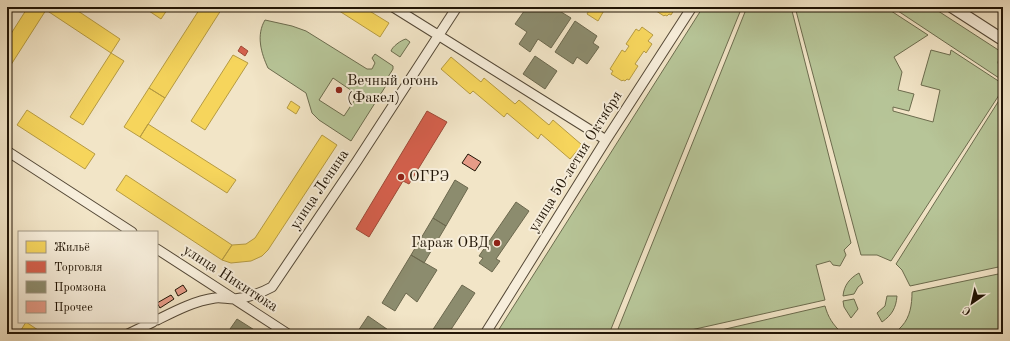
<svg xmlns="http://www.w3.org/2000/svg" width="1010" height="341" font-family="'Old Standard TT',serif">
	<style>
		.green { fill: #b7c598; stroke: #6c6c4e; fill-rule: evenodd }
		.homes { fill: #f6d55c; stroke: #b69b42 }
		.shops { fill: #d6604d; stroke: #9f4937 }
		.industry { fill: #8c8c6e; stroke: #6c684e }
		.building { fill: #e69b87; stroke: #201405 }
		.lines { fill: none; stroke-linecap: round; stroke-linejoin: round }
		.minor-casing { stroke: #544836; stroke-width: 11 }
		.tertiary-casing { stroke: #544836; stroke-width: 13 }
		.minor { stroke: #f7eedb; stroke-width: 9 }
		.tertiary { stroke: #f7eedb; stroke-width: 11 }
		.poi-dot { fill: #8f2418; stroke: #f7eedb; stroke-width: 1.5 }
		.labels { text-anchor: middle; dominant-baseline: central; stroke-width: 4; stroke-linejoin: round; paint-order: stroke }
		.poi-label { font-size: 15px; fill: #201405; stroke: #f7eedb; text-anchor: start }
		.street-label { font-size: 15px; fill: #201405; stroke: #f7eedb }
	</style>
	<rect width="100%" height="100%" fill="#f2e5c7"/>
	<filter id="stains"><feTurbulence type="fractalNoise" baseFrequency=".005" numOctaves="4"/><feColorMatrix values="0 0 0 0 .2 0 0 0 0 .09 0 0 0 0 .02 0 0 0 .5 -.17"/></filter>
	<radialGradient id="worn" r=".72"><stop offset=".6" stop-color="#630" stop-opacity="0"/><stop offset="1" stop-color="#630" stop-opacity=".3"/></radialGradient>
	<path class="green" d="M 703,7 L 742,7 L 609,334 L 496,334 Z
		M 747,7 L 791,7 L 851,243 L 844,250 L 846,255 L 840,266 L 833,265 L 830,261 L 816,265 L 825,300 L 673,334 L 616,334 Z
		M 795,7 L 885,7 L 928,35 L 894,57 L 902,72 L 898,90 L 914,94 L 909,111 L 893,107 L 893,111 L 933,122 L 940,90 L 921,85 L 931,50 L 950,55 L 951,50 L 1003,84 L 1003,89 L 891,261 L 877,255 L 861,255 Z
		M 892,7 L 932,7 L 1003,53 L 998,62 L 1002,80 Z
		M 265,20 L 292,26 L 306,31 L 367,69 L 372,69 L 375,63 L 372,58 L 375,54 L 393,66 L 393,69 L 385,82 L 387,84 L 351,141 L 319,120 L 312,113 L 306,93 L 268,68 C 261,53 256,35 265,20 ZM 333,78 L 358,95 L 344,116 L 319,100 Z
		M 406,39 L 410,42 L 400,57 L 391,51 C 392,47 401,40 406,39 Z
		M 1003,94 L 1003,266 L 910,286 L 902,270 L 896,264 Z
		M 859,273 L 863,283 L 858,287 L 854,294 L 843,296 C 844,285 850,278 859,273 Z
		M 1003,273 L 1003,334 L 895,334 C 897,331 899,329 902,326 C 910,317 912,305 912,292 Z
		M 887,296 L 897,296 C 896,308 892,315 882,322 L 877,313 L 885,306 Z
		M 854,299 L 858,309 L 851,318 L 844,307 L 843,301 Z
		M 825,306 C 828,317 833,325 842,333 L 841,334 L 704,334 Z"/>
	<path class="homes" d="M 28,7 L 41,7 L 46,10 L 7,71 L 7,40 Z
		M 48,7 L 72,7 L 120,39 L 111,53 L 46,10 Z
		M 143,7 L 169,7 L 161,19 Z
		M 201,7 L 223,7 L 165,98 L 149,88 Z
		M 333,7 L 363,7 L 389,23 L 380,37 Z
		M 591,7 L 606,7 L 598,21 L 587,14 Z
		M 654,7 L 676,7 L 671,15 L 669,14 L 667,16 L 665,15 L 664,16 L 653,9 Z
		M 642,27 L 653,35 L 648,41 L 652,44 L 646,53 L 644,51 L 635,64 L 638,66 L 629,80 L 627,79 L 625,81 L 623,80 L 622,81 L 611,74 L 613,71 L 610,69 L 622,50 L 625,52 L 629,46 L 626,44 L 636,29 L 639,31 Z
		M 111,53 L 124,61 L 83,125 L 70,117 Z
		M 233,55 L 248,63 L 205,130 L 191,121 Z
		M 451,57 L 481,82 L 484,78 L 515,104 L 519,100 L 549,125 L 553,120 L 582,145 L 570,159 L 541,134 L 538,139 L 507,113 L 504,117 L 473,91 L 470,94 L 441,69 Z
		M 149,88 L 165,98 L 140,137 L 124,127 Z
		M 291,101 L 300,107 L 296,114 L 287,108 Z
		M 27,110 L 95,154 L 85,169 L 17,125 Z
		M 148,124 L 236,180 L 227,193 L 140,137 Z
		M 322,135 L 337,145 L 268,250 L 262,256 L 251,261 L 231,263 L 222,260 L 232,245 L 246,244 L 255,238 Z
		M 126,175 L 232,245 L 222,260 L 116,190 Z
		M 26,322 L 44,334 L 27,334 L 21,330 Z"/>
	<path class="shops" d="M 241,46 L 248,51 L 245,56 L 238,51 Z
		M 427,111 L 447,122 L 409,184 L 403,181 L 369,237 L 356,229 Z"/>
	<path class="industry" d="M 527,7 L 553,7 L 571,18 L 551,48 L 538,39 L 530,52 L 519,44 L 527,32 L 515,24 Z
		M 575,21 L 597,36 L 593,43 L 599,47 L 587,64 L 577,57 L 573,64 L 555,52 Z
		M 535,56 L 557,71 L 545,89 L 523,74 Z
		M 455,180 L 468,188 L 446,226 L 433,218 Z
		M 516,202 L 529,211 L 496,259 L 500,261 L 492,272 L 479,263 L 483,258 L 479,256 Z
		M 433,218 L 446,226 L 424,263 L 411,255 Z
		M 411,255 L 437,270 L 417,302 L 406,293 L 395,311 L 382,303 Z
		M 462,285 L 475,293 L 448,334 L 430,334 Z
		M 368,316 L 394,334 L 356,334 Z
		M 237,319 L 256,331 L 254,334 L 239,334 L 230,329 Z"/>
	<path class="building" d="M 468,154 L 481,162 L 475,171 L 462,163 Z
		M 183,285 L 187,291 L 178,296 L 175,290 Z
		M 171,295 L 174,299 L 160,308 L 157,303 Z"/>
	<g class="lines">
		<g class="minor-casing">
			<path id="minor" d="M 393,7 L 606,140
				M 7,151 L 132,232
				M 157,249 L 288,334
				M 157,320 C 175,311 194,301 215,298 C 221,297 227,299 234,299 C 246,298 261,293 272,287 L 357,161 L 457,7
				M 128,334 L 153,322
				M 485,334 L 606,140 L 692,7"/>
		</g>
		<g class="tertiary-casing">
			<path id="tertiary" d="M 952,7 L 1000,38 L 1003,38"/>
		</g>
		<use href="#minor" class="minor"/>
		<use href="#tertiary" class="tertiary"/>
	</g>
	<g class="poi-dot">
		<circle cx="339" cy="90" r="4"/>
		<circle cx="401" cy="177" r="4"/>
		<circle cx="497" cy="243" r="4"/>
	</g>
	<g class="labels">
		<g class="poi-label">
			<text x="347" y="81">Вечный огонь<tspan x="347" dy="17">(Факел)</tspan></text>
			<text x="409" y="177">ОГРЭ</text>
			<text x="489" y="243" text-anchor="end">Гараж ОВД</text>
		</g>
		<g class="street-label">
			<text transform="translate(576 162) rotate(-58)">улица 50-летия Октября</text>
			<text transform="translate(320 190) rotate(-56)">улица Ленина</text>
			<text transform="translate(230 279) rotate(33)">улица Никитюка</text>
		</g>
	</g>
	<rect width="1010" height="341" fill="none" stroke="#f2e5c7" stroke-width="24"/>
	<rect x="8" y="8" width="994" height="325" fill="none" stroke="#201405" stroke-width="2"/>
	<rect x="12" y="12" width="986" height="317" fill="none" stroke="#201405"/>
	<rect x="18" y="231" width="140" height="92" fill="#f7eedb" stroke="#a19785"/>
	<rect x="26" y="241" width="20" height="12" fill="#f6d55c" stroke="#a19785"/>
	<text x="54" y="251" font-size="12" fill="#201405">Жильё</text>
	<rect x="26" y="261" width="20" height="12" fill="#d6604d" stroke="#a19785"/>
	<text x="54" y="271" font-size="12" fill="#201405">Торговля</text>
	<rect x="26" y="281" width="20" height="12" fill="#8c8c6e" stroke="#a19785"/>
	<text x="54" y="291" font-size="12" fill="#201405">Промзона</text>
	<rect x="26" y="301" width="20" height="12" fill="#e69b87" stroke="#a19785"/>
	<text x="54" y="311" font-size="12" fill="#201405">Прочее</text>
	<g transform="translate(972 303) rotate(214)" stroke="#f7eedb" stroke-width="3" paint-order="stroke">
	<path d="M0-3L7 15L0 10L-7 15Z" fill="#201405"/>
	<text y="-6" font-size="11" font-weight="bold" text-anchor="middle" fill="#201405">С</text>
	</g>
	<rect width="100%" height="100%" filter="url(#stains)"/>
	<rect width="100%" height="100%" fill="url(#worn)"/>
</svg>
